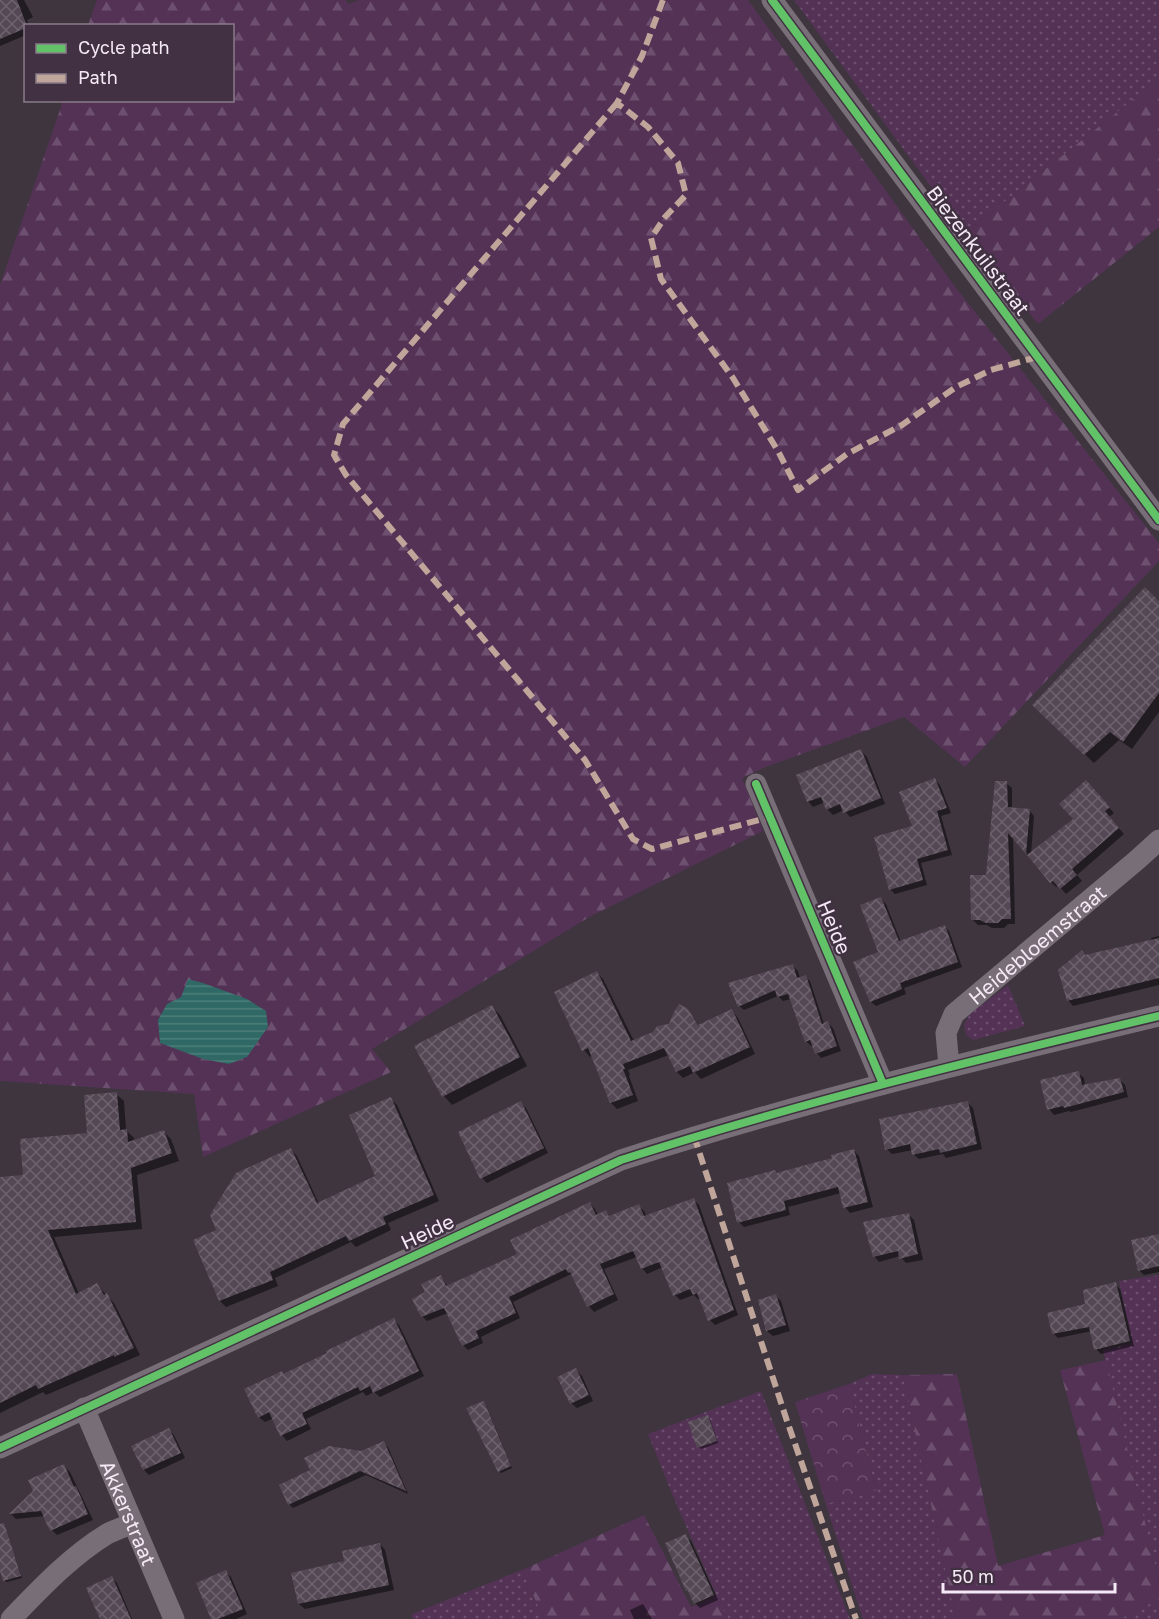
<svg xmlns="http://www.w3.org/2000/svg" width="1159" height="1619" font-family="'Golos Text',sans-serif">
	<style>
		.grass { fill: url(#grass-dots) }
		.forest { fill: url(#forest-firs) }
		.park { fill: url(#park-crowns) }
		.water { fill: url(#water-rules) }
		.shadow { fill: #0007 }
		.building { fill: url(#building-cross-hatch) }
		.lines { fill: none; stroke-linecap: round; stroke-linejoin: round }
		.street { stroke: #776e78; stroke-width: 21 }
		.quiet { stroke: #c0a59a; stroke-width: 6; stroke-dasharray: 12 6; stroke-linecap: butt }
		.cycleway-casing { stroke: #413142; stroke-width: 11 }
		.cycleway { stroke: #61c268; stroke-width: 8 }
		.labels { text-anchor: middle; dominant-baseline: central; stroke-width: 5; stroke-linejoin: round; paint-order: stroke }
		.street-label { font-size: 20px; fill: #f4e9f4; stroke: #413142 }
	</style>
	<defs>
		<pattern id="grass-dots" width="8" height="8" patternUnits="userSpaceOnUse" patternTransform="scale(1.5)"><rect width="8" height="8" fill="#543256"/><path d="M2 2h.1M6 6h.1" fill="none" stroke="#6d506f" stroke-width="1.8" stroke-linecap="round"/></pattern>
		<pattern id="forest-firs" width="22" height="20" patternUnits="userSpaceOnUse" patternTransform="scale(1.5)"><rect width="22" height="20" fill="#543256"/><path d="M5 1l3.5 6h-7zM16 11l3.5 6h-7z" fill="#6d506f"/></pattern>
		<pattern id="park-crowns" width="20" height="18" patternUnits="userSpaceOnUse" patternTransform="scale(1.5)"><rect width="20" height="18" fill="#543256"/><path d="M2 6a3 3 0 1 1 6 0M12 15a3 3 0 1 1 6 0" fill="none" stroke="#6d506f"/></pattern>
		<pattern id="water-rules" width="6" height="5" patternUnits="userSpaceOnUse" patternTransform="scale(1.5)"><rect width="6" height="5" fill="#2f6864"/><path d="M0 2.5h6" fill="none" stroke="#4e7e7b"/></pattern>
		<pattern id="building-cross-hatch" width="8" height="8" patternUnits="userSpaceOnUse" patternTransform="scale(1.5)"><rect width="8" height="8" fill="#554855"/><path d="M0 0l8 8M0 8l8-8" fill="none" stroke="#6e626e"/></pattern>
	</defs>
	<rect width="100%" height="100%" fill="#3e353e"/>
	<path class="grass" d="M 794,0 L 1159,0 L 1159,79 L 965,233 Z
		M 1008,985 L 1025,1026 L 973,1040 L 966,1035 L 964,1025 L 970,1014 Z
		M 1159,1275 L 1159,1581 L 1103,1350 L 1132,1343 L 1119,1281 Z
		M 872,1374 L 903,1375 L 956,1619 L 863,1619 L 826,1505 L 876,1489 L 849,1384 Z
		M 761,1391 L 850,1619 L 727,1619 L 675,1501 L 648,1434 Z
		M 522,1570 L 544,1619 L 413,1619 L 412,1614 Z
		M 1159,1599 L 1159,1619 L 1120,1619 Z"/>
	<path class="forest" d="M 97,0 L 345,0 L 349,4 L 359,0 L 748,0 L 956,288 L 1159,543 L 1159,561 L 965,767 L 904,717 L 763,768 L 742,778 L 763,831 L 591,916 L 372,1049 L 391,1072 L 203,1157 L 194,1094 L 0,1081 L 0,285 L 63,101 L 232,100 L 232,26 L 88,25 Z
		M 1159,79 L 1159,227 L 1038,324 L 965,233 Z
		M 1106,1360 L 1159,1581 L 1159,1599 L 1120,1619 L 956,1619 L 903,1375 L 957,1374 L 998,1566 L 1105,1535 L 1060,1370 Z
		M 644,1515 L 691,1607 L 717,1595 L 727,1619 L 544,1619 L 522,1570 Z"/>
	<path class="park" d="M 849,1384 L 876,1490 L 826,1505 L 795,1402 Z"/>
	<path class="water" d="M 188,979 L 203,983 L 247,999 L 266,1011 L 268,1027 L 247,1057 L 229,1064 L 203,1059 L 160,1043 L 158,1020 L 167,1004 L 181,997 Z"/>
	<path class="shadow" d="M 0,0 L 24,0 L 33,17 L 27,20 L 29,26 L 26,26 L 26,35 L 0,46 Z
		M 1145,589 L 1159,601 L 1159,712 L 1132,749 L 1119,740 L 1094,763 L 1034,705 Z
		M 861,751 L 867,757 L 885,804 L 850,817 L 844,810 L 833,815 L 827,809 L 825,802 L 813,807 L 808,801 Z
		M 935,780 L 940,785 L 951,813 L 941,816 L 952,855 L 921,863 L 927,885 L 895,894 L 890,889 Z
		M 1006,783 L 1012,788 L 1012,809 L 1029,810 L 1034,816 L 1031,854 L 1075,819 L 1091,788 L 1114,813 L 1109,817 L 1124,834 L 1077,875 L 1082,881 L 1066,894 L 1059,886 L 1056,887 L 1051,882 L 1013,836 L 1015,924 L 1008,924 L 1004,928 L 992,928 L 987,925 L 978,925 L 973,920 L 988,877 Z
		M 881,899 L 886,904 L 901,942 L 945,927 L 949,931 L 962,967 L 904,988 L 906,994 L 876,1006 L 871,1002 L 855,963 L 880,953 Z
		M 1159,936 L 1159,985 L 1073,1006 L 1068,1000 L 1082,952 L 1086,956 L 1152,941 L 1151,938 Z
		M 793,966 L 798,971 L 800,978 L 805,977 L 810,981 L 824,1024 L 828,1023 L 833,1028 L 841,1051 L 821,1058 L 817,1053 L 814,1045 L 811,1046 L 806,1041 L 791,999 L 783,1001 L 778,996 L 744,1010 L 739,1006 Z
		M 597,973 L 603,979 L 634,1041 L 670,1025 L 687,1010 L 694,1018 L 699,1026 L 732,1011 L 738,1018 L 755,1054 L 701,1079 L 695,1072 L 683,1078 L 677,1072 L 669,1055 L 628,1070 L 630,1075 L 629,1076 L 638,1101 L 617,1109 L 611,1103 L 593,1055 L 590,1057 L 584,1050 Z
		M 492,1007 L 500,1015 L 527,1066 L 452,1105 L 444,1096 L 416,1046 Z
		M 1078,1073 L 1084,1078 L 1085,1086 L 1120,1080 L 1125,1085 L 1128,1097 L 1071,1112 L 1069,1111 L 1054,1115 L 1049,1109 Z
		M 116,1094 L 124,1101 L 126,1130 L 134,1138 L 134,1141 L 163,1131 L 171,1139 L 179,1161 L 137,1175 L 142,1229 L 54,1237 L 79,1294 L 97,1285 L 114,1303 L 140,1355 L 46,1395 L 43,1392 L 0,1413 L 0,1179 L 25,1177 L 88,1134 Z
		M 391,1099 L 397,1105 L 439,1201 L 388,1223 L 391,1230 L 356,1247 L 351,1242 L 275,1278 L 278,1286 L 226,1307 L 220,1301 L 195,1240 L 218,1231 L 291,1150 L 297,1156 L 319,1204 L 377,1177 Z
		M 521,1103 L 526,1108 L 548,1153 L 487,1183 L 482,1178 Z
		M 968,1103 L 973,1108 L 982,1149 L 946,1158 L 943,1154 L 919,1159 L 913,1154 L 913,1150 L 892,1154 L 887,1149 Z
		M 854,1151 L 859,1156 L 873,1207 L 850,1213 L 845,1207 L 841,1193 L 788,1207 L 790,1215 L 744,1227 L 739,1222 L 775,1171 L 778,1174 L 834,1160 Z
		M 694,1200 L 699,1205 L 738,1315 L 715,1325 L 710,1320 L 701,1299 L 699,1300 L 694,1295 L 680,1300 L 675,1295 L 663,1267 L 647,1274 L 642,1268 L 637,1257 L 604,1269 L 618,1300 L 594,1312 L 589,1306 L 571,1274 L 513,1302 L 520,1318 L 481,1337 L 483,1343 L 468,1350 L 463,1345 L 448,1313 L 427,1321 L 422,1316 L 427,1293 L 441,1277 L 448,1287 L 519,1254 L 590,1203 L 595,1209 L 598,1215 L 606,1212 L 611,1217 L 639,1206 L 644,1211 L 647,1217 Z
		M 909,1215 L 914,1220 L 923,1260 L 906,1263 L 900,1256 L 879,1262 L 874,1256 Z
		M 1159,1236 L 1159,1272 L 1144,1275 L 1139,1270 Z
		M 1115,1284 L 1120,1289 L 1134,1346 L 1101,1354 L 1096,1349 L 1092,1331 L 1058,1338 L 1053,1333 Z
		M 776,1296 L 781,1301 L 790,1331 L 773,1336 L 767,1331 L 759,1301 Z
		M 394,1320 L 399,1325 L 424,1376 L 380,1397 L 374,1392 L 366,1396 L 363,1392 L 306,1419 L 311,1429 L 287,1441 L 282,1435 L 274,1418 L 265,1422 L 259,1417 L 284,1375 Z
		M 576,1370 L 582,1376 L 593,1401 L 577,1408 L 571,1403 Z
		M 484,1402 L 486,1405 L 512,1468 L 501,1473 L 499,1471 Z
		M 708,1417 L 710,1419 L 718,1443 L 701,1449 L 699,1447 Z
		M 169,1430 L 174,1435 L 185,1458 L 149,1475 L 144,1470 Z
		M 383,1443 L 388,1447 L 408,1494 L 366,1475 L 293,1508 L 289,1504 L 362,1452 Z
		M 64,1466 L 70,1472 L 93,1520 L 57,1535 L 52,1530 L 45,1516 L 16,1519 L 11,1514 Z
		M 685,1536 L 691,1541 L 718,1600 L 700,1608 L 695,1603 Z
		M 380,1544 L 385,1550 L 394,1590 L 305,1609 L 299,1604 L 346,1562 Z
		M 13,1555 L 15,1557 L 22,1578 L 7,1582 L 4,1580 L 0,1566 L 0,1559 Z
		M 226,1572 L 231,1577 L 247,1614 L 236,1619 L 213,1619 Z
		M 112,1578 L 117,1583 L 132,1619 L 101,1619 Z
		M 643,1604 L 652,1619 L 634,1619 L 630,1610 Z"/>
	<path class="building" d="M 0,0 L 17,0 L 27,26 L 26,26 L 26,28 L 0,39 Z
		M 1145,587 L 1159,601 L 1159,693 L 1123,742 L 1110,732 L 1084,755 L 1032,705 Z
		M 861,749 L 881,798 L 843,813 L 840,804 L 826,810 L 821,797 L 807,802 L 796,775 Z
		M 935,778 L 947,808 L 937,811 L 948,850 L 917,859 L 923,880 L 889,890 L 874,837 L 912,826 L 899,792 Z
		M 1086,780 L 1110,807 L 1105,811 L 1119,828 L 1072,869 L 1077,875 L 1060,889 L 1053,881 L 1050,883 L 1027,855 L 1073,819 L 1059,804 Z
		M 995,781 L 1007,781 L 1008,807 L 1030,809 L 1026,854 L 1008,833 L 1011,919 L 1002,919 L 998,923 L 986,923 L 980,920 L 971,920 L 970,875 L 986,875 Z
		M 881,897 L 899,941 L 945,925 L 958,962 L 900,983 L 902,989 L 870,1002 L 853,962 L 878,952 L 860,905 Z
		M 1159,938 L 1159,978 L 1067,1001 L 1058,970 L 1082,950 L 1085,955 Z
		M 793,964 L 797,978 L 806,975 L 822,1024 L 828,1021 L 837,1046 L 815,1054 L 810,1040 L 805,1042 L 788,994 L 777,997 L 775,990 L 738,1007 L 728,983 Z
		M 597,971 L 631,1041 L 653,1032 L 657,1026 L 669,1024 L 674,1012 L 679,1004 L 688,1009 L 698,1025 L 732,1009 L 750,1047 L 693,1073 L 690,1066 L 676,1072 L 664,1048 L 623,1064 L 625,1069 L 623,1069 L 633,1095 L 610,1103 L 588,1048 L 582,1051 L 554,992 Z
		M 492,1005 L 520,1057 L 442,1097 L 414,1046 Z
		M 1079,1071 L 1082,1085 L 1120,1078 L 1124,1092 L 1064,1108 L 1063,1106 L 1047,1110 L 1040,1080 Z
		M 117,1092 L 120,1130 L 127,1129 L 128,1142 L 164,1130 L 172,1153 L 131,1168 L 136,1222 L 48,1230 L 76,1294 L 97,1283 L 104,1295 L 107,1293 L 134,1348 L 114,1357 L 114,1355 L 38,1389 L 36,1385 L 0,1403 L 0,1177 L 23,1175 L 20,1139 L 87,1133 L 84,1095 Z
		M 391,1097 L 434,1195 L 383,1217 L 386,1224 L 349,1241 L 346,1236 L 270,1272 L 273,1280 L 219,1301 L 193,1240 L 216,1230 L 210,1215 L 236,1173 L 291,1148 L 317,1203 L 375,1176 L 349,1115 Z
		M 521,1101 L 544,1148 L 480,1179 L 458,1132 Z
		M 968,1101 L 977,1144 L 940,1153 L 939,1149 L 912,1155 L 910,1144 L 885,1150 L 879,1119 Z
		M 854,1149 L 868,1202 L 843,1208 L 838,1187 L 784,1201 L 786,1210 L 737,1223 L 727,1183 L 775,1170 L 776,1173 L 832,1158 L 831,1155 Z
		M 694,1198 L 734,1310 L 708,1321 L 697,1293 L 693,1295 L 690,1289 L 673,1296 L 659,1262 L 641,1269 L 633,1251 L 600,1264 L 614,1294 L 587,1307 L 570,1272 L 568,1273 L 566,1269 L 509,1297 L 516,1313 L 476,1331 L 479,1338 L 462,1346 L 444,1308 L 421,1317 L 412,1299 L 425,1292 L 421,1284 L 441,1275 L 446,1286 L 517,1254 L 510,1240 L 590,1202 L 596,1215 L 606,1210 L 609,1216 L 639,1204 L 644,1216 Z
		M 909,1213 L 918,1254 L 899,1259 L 898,1251 L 873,1257 L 863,1222 Z
		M 1159,1234 L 1159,1266 L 1138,1271 L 1131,1240 Z
		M 1116,1282 L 1130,1341 L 1094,1350 L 1089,1327 L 1052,1334 L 1047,1313 L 1085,1304 L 1083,1290 Z
		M 776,1294 L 786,1325 L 766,1331 L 758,1300 Z
		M 394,1318 L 419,1371 L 373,1393 L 370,1386 L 360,1391 L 358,1387 L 302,1413 L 307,1424 L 280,1436 L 269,1412 L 258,1418 L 244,1389 L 282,1371 L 283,1374 L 327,1353 L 326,1351 Z
		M 576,1368 L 589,1395 L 570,1404 L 557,1377 Z
		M 484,1401 L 511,1466 L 498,1472 L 466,1408 Z
		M 708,1415 L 717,1441 L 697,1448 L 688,1422 Z
		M 169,1428 L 181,1453 L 143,1470 L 131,1446 Z
		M 384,1441 L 406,1491 L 360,1471 L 288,1505 L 279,1485 L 310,1470 L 304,1458 L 329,1446 L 361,1451 Z
		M 64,1464 L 74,1487 L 76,1486 L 88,1514 L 50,1531 L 41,1511 L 9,1514 L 33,1491 L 28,1480 Z
		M 4,1523 L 21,1576 L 3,1581 L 0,1571 L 0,1524 Z
		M 686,1534 L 714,1595 L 694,1604 L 688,1591 L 686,1591 L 665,1543 Z
		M 380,1543 L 389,1585 L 298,1604 L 291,1573 L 344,1561 L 342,1551 Z
		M 226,1570 L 243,1609 L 218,1619 L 211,1619 L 196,1583 Z
		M 112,1576 L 131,1619 L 100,1619 L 86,1588 Z"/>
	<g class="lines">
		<g class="street">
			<path d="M 772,0 L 1159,520"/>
			<path d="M 756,784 L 883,1084"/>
			<path id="s1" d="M 949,1066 L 946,1033 L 954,1014 L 1137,860 L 1159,840"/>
			<path id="s2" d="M 84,1408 L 174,1619"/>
			<path d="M 0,1448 L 621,1160 C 798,1103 979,1059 1159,1016"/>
			<path d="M 11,1619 C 40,1589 71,1556 107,1534 C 115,1530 124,1527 133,1523"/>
		</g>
		<path class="quiet" d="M 663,0 L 642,56 L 617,103 L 648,127 L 678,163 L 686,195 L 665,217 L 651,238 L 661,279 L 733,378 L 778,451 L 798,490 L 847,454 L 902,425 L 956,387 L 991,370 L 1037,357
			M 617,103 L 343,424 L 334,455 L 346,475 L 585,760 L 633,839 L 652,849 L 770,817
			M 694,1136 L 786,1418 L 856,1619"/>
		<g class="cycleway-casing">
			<path id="cycleway" d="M 772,0 L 1159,520
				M 756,784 L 883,1084
				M 0,1448 L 621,1160 C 798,1103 979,1059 1159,1016"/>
		</g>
		<use href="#cycleway" class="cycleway"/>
	</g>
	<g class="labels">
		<g class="street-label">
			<text transform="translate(979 250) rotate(53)">Biezenkuilstraat</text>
			<text transform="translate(835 927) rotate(67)">Heide</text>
			<text stroke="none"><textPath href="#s1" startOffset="162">Heidebloemstraat</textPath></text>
			<text transform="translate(427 1231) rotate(-25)">Heide</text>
			<text stroke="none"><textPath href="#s2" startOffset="114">Akkerstraat</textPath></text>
		</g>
	</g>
	<rect x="24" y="24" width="210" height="78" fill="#413142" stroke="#897b89" stroke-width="1.5"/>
	<rect x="36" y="44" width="30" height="9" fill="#61c268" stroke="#897b89" stroke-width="1.5"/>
	<text x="78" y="54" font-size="18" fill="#f4e9f4">Cycle path</text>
	<rect x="36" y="74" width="30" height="9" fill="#c0a59a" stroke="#897b89" stroke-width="1.5"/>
	<text x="78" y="84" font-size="18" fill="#f4e9f4">Path</text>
	<path d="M943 1583v9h172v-9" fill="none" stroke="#f4e9f4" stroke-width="3"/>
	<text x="952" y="1583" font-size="18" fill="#f4e9f4" stroke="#413142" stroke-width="4.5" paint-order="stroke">50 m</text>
</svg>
